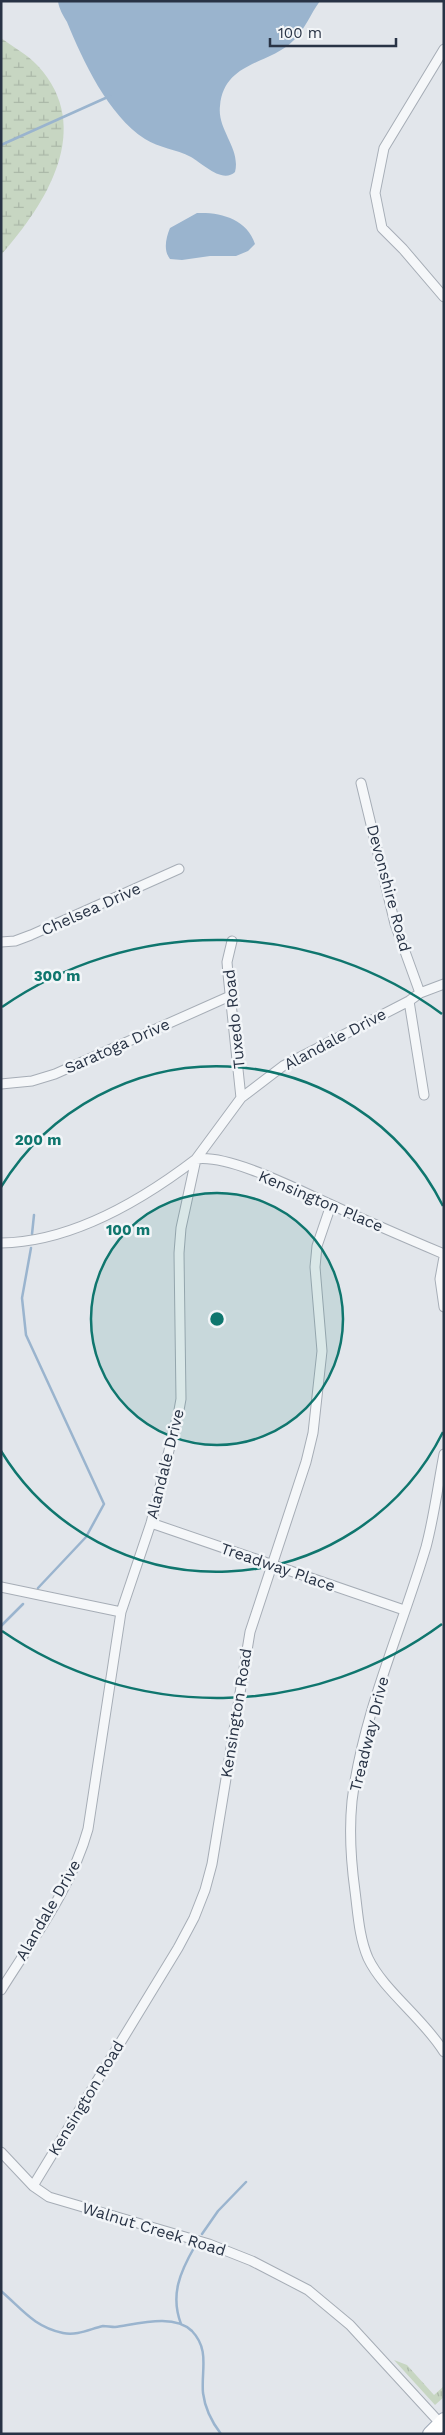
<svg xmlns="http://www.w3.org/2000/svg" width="445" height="2435" font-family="'Work Sans',sans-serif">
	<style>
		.wetland { fill: url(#wetland-marsh) }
		.park { fill: url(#park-tufts) }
		.water { fill: #9ab4ce }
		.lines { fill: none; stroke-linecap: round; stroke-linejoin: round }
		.stream { stroke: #9ab4ce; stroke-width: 2.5 }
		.street-casing { stroke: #a6adb6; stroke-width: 11 }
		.primary-casing { stroke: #a0aab8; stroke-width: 16 }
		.street { stroke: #f5f7f9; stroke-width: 9 }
		.primary { stroke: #fff; stroke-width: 14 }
		.ring { fill: none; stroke: #0f766e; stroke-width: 2.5 }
		.labels { text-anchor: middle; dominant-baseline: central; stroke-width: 5; stroke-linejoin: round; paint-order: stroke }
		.street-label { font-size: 16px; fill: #283345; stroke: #f2f5f8 }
		.centre { fill: #0f766e; stroke: #f2f5f8; stroke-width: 2.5 }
		.ring-label { font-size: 15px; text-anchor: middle; font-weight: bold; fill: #0f766e; stroke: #f2f5f8; stroke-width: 5; stroke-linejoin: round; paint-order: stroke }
	</style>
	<defs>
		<pattern id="wetland-marsh" width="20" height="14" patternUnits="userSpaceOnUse" patternTransform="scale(1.25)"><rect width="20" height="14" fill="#c7d6c2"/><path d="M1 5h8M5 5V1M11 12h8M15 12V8" fill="none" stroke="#abb8a8"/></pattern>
		<pattern id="park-tufts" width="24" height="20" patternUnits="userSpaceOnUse" patternTransform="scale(1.25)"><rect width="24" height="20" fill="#c7d6c2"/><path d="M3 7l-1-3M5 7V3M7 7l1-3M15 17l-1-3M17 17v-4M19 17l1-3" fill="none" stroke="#abb8a8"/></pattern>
	</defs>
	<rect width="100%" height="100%" fill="#e2e6eb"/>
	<path class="wetland" d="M 1,38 C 13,47 27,54 38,66 C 95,128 46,204 1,255 Z"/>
	<path class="park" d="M 394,2360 L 407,2365 L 434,2395 L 444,2386 L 444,2397 L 435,2405 Z"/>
	<path class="water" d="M 58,1 L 320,1 C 311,13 305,29 294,40 C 270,65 224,61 220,106 C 217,130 241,148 235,172 C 222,184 202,163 191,157 C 176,149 159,148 145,139 C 108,115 83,61 67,22 C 63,15 59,9 58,1 Z
		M 197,213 C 221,212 247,219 255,244 L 248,251 L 236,256 L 210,256 L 182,260 L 170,259 C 163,250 166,238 170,228 Z"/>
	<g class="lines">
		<path class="stream" d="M 1,145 L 110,96
			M 32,1234 L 34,1215
			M 31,1248 L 22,1298 L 26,1335 L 104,1504 L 86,1537 L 38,1588
			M 1,1626 L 23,1604
			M 202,2234 L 218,2211 L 246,2182
			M 1,2291 C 22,2309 34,2327 63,2333 C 77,2336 90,2329 103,2326 C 107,2326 111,2327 115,2327 C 137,2324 174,2313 192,2331 C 210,2350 201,2370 203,2393 C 205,2409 211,2421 221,2434
			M 181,2324 C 170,2295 180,2272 195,2246"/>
		<g class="street-casing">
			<path id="street" d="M 444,49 L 384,148 L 375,193 L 382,228 L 403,249 L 444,297
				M 361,783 L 395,924 L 420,993
				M 232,941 L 227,962 L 228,974 L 241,1098
				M 1,942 L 15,941 L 31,935 L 179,869
				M 409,1001 L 424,1095
				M 1,1084 L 32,1081 L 55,1074 L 230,996
				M 1,1243 C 72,1242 141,1201 196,1159 C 230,1154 300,1191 332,1205 C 369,1222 406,1238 444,1254
				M 444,1257 L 440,1279 L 444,1307
				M 444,1454 C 438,1485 434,1517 426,1547 C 401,1631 363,1713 352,1801 C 349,1831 351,1862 355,1891 C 358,1914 359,1937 368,1958 C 383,1990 424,2019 444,2052
				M 151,1523 L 404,1610
				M 1,1587 L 121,1612
				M 1,1990 C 33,1939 72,1887 88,1829 L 121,1612 L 151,1523 L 179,1410 L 181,1399 L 179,1253 L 181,1228 L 196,1159 L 241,1098 L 283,1066 L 409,1001 L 420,993 L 444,984
				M 1,2152 L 33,2186 L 49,2197 L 209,2244 L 252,2261 L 308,2290 L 350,2325 L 440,2423
				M 33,2186 L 178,1948 L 194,1918 L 205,1890 L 212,1864 L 250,1632 L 306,1462 L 313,1433 L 322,1351 L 315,1267 L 317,1246 L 331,1205"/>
		</g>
		<g class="primary-casing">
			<path id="primary" d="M 430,2434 L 444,2420"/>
		</g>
		<use href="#street" class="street"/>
		<use href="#primary" class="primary"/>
	</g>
	<circle cx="217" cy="1319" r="126" fill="#0f766e" fill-opacity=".12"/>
	<g class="ring">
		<circle cx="217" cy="1319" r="126"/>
		<path d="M443 1432A253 253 0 0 1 1 1451M1 1187A253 253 0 0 1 443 1206"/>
		<path d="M442 1624A379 379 0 0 1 2 1631M2 1007A379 379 0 0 1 442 1014"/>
	</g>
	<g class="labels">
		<g class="street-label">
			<text transform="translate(389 888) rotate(75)">Devonshire Road</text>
			<text transform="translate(91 909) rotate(-24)">Chelsea Drive</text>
			<text transform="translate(234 1019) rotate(-96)">Tuxedo Road</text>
			<text transform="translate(335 1039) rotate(-28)">Alandale Drive</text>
			<text transform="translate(117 1046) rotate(-24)">Saratoga Drive</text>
			<text transform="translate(321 1201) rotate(23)">Kensington Place</text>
			<text transform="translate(165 1464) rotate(-76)">Alandale Drive</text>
			<text transform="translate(278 1567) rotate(19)">Treadway Place</text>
			<text transform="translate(236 1713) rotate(-81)">Kensington Road</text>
			<text transform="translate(369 1734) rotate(-76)">Treadway Drive</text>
			<text transform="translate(48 1910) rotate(-60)">Alandale Drive</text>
			<text transform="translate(86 2098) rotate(-59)">Kensington Road</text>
			<text transform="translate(154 2229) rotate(17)">Walnut Creek Road</text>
		</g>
	</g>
	<circle cx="217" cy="1319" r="8" class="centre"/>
	<g class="ring-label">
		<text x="57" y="981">300 m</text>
		<text x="38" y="1145">200 m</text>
		<text x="128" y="1235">100 m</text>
	</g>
	<rect width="445" height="2435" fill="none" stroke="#283345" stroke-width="5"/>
	<path d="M270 38v8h126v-8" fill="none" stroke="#283345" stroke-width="2.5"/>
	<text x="278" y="38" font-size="15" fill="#283345" stroke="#f2f5f8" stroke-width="4" paint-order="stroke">100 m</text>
</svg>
